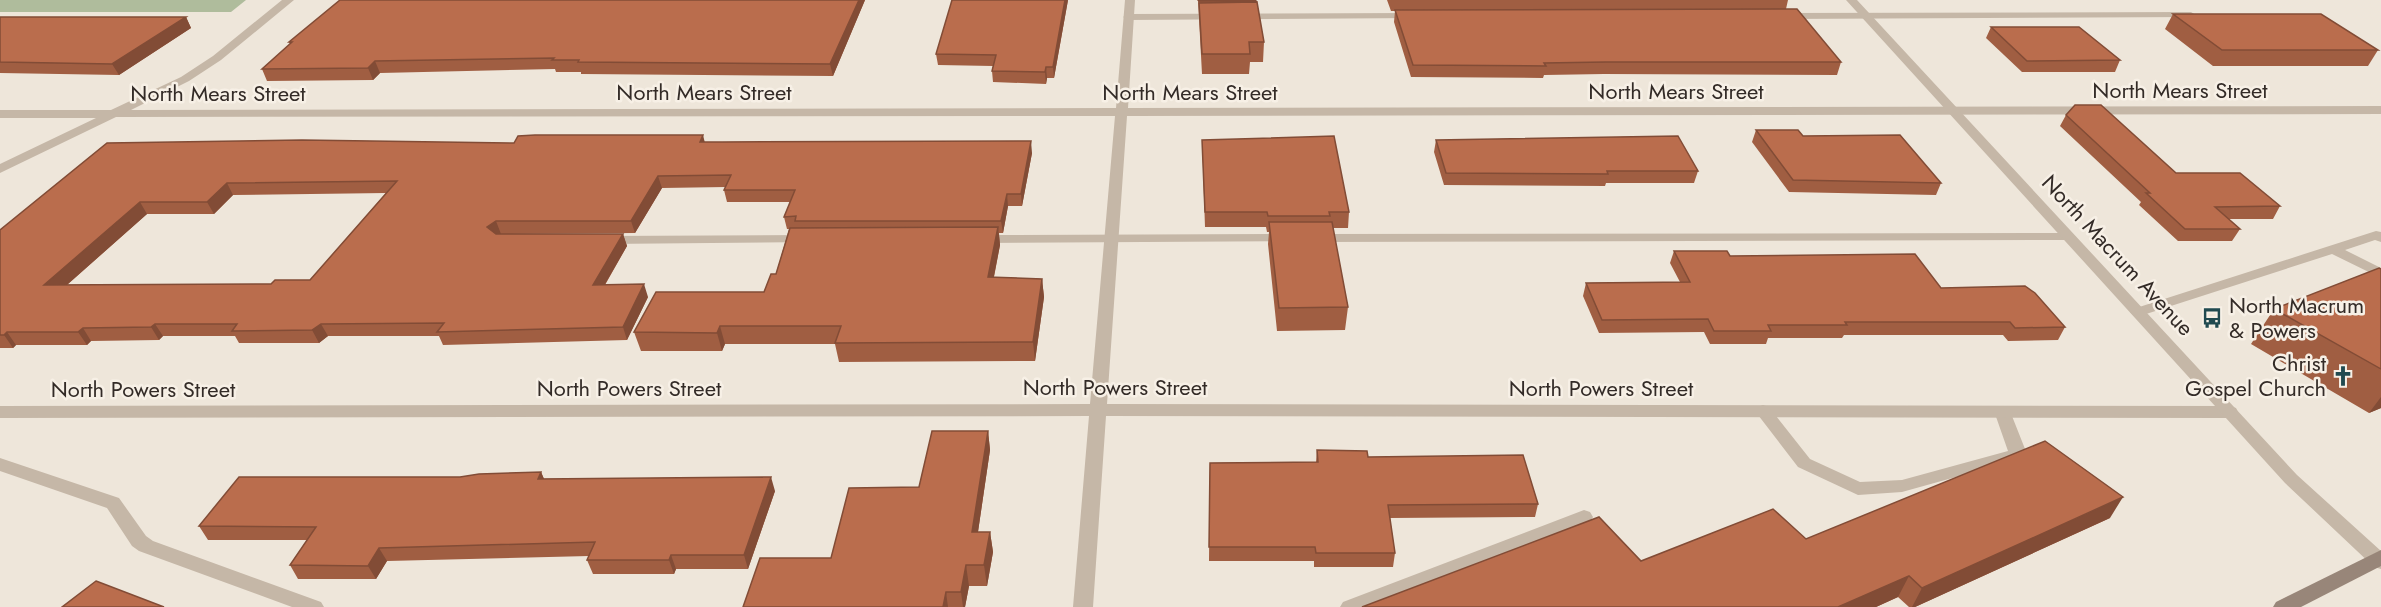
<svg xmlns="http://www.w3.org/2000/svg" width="2381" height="607" font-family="Jost,sans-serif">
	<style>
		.green { fill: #afbc9c }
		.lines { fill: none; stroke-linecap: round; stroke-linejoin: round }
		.service { fill: #c5b7a7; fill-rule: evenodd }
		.minor { fill: #c5b7a7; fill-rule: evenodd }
		.tertiary { fill: #c5b7a7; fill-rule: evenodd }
		.secondary { fill: #988679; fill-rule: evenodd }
		.wall { fill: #a05e42; fill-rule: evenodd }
		.shaded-wall { fill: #824c36 }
		.building { fill: #ba6d4d; stroke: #824c36; stroke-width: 1.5; fill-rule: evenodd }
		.labels { text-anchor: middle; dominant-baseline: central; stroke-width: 5; stroke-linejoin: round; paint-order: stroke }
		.street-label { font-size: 22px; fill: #332b27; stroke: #f7f0e6 }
		.poi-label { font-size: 22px; fill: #332b27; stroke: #f7f0e6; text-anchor: start }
	</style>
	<rect width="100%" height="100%" fill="#eee6da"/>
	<path class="green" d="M 0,0 L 246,0 L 231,12 L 0,12 Z"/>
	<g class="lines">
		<path class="service" d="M 2191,12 L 2196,15 L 2195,17 L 1783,19 L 1778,16 L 1783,13 Z
			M 1414,13 L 1418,14 L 1418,18 L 1128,20 L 1123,17 L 1128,14 Z
			M 2376,231 L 2381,232 L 2381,242 L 2375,240 L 2345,250 L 2381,268 L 2381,278 L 2332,254 L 2143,315 L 2133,315 L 2130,312 L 2133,309 Z
			M 2069,233 L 2076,237 L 2074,240 L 1316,242 L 1309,238 L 1316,234 Z
			M 1289,234 L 1296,238 L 1294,241 L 980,243 L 973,239 L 980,235 Z
			M 806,235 L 813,239 L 811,242 L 605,244 L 598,240 L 605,236 Z
			M 1763,405 L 1769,407 L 1810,459 L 1860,482 L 1902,480 L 2008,451 L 1994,411 L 1996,407 L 2008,407 L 2010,411 L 2027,454 L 2024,458 L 1902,492 L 1858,495 L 1798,467 L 1755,411 L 1757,407 Z
			M 0,458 L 119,498 L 146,536 L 153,541 L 321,602 L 324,607 L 292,607 L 139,551 L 132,546 L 107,508 L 0,471 Z
			M 1584,510 L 1590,512 L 1593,517 L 1590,522 L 1371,607 L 1340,607 L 1343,602 Z"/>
		<path class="minor" d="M 282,0 L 294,0 L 221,60 L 189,81 L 131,110 L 1116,108 L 1125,0 L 1135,0 L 1128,108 L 2381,106 L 2381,114 L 1127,116 L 1107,404 L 2230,406 L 2236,408 L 2238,412 L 2236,416 L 2230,418 L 1106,416 L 1093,607 L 1073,607 L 1089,416 L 0,418 L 0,406 L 1090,404 L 1115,116 L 116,117 L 0,173 L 0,164 L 96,118 L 0,118 L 0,110 L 111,110 L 181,77 L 213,56 Z"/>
		<path class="tertiary" d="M 1846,0 L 1857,0 L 2297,475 L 2381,551 L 2381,569 L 2374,567 L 2285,483 Z"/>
		<path class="secondary" d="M 2381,550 L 2381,566 L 2301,607 L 2273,607 L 2276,602 Z"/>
	</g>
	<path class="wall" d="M 865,0 L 833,76 L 581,74 L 581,72 L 556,72 L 555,69 L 380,73 L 373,80 L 267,81 L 262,69 L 290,44 L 289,42 Z
		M 1068,0 L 1054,78 L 1047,78 L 1046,84 L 993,82 L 992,71 L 993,66 L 938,65 L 936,54 Z
		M 1198,0 L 1255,0 L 1264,42 L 1263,62 L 1250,62 L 1249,74 L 1202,74 Z
		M 1387,0 L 1788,0 L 1786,9 L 1841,62 L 1837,75 L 1604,74 L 1544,75 L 1543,78 L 1411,77 L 1394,22 L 1395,11 L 1391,11 Z
		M 2173,14 L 2378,50 L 2368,66 L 2213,66 L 2165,29 Z
		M 0,17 L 186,17 L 191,28 L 119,75 L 0,73 Z
		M 1991,27 L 2120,60 L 2115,72 L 2022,72 L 1986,38 Z
		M 2066,115 L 2176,173 L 2280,206 L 2273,219 L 2229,219 L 2240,229 L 2232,241 L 2178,241 L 2139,205 L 2141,202 L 2060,126 Z
		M 1756,130 L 1803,136 L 1941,183 L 1936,195 L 1789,192 L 1752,142 Z
		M 1202,140 L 1349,212 L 1348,228 L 1333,228 L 1348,307 L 1345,330 L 1277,331 L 1268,244 L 1269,232 L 1267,232 L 1266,227 L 1205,227 Z
		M 1436,140 L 1698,171 L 1694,183 L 1606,183 L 1605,186 L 1444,185 L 1434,152 Z
		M 705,142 L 1032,153 L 1022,206 L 1008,206 L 1003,233 L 999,233 L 1000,245 L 994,277 L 1042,279 L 1044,297 L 1035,361 L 839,362 L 835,344 L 725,344 L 722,351 L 641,351 L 634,332 L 764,292 L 776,274 L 789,229 L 787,229 L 784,217 L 790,202 L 727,202 L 724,190 L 726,187 L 662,188 L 635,233 L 501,234 L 623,234 L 627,246 L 605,285 L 648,297 L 627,340 L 443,345 L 439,336 L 328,336 L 319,343 L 239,343 L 235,336 L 163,336 L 159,340 L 91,341 L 87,345 L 16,345 L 13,348 L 0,348 L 0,230 L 107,143 L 514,143 ZM 386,193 L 310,280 L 271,284 L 67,285 L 147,214 L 214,214 L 233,195 Z
		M 1674,251 L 1730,256 L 1941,288 L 2065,327 L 2058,340 L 2008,341 L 2003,335 L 1844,335 L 1842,338 L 1768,338 L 1766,344 L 1710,344 L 1704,332 L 1599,333 L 1583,296 L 1586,283 L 1680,282 L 1670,263 Z
		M 2381,269 L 2381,408 L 2369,413 L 2251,344 L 2274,309 Z
		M 988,431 L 990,450 L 978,532 L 990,532 L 993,552 L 987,586 L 969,586 L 965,607 L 743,607 L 831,558 Z
		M 1317,450 L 1368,457 L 1538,504 L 1535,517 L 1390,518 L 1395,553 L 1393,567 L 1314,567 L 1314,561 L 1209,561 L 1210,463 L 1316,462 Z
		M 541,472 L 544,479 L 775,491 L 748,569 L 676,569 L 674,574 L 593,574 L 587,560 L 589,556 L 387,561 L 376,579 L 298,579 L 290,565 L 307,540 L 208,540 L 199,526 L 460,477 Z
		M 2110,518 L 1915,607 L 1909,607 L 1898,597 L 1876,607 L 1362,607 L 1641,561 L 1806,539 Z"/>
	<path class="shaded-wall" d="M 859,0 L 865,0 L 833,76 L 830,64 Z
		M 1065,0 L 1068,0 L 1054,78 L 1053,67 Z
		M 186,17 L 191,28 L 119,75 L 112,64 Z
		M 375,61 L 380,73 L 373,80 L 368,68 Z
		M 1046,67 L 1047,78 L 1046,84 L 1045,72 Z
		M 703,135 L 706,147 L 700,142 Z
		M 1031,141 L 1032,153 L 1022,206 L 1021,194 Z
		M 658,176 L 662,188 L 635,233 L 631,221 Z
		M 227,183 L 233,195 L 214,214 L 207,202 Z
		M 1007,194 L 1008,206 L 1003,233 L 1001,221 Z
		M 140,202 L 147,214 L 52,298 L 44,285 Z
		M 496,221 L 501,234 L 492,239 L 487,227 Z
		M 998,227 L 1000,245 L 990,296 L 988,277 Z
		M 623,234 L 627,246 L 597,298 L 593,285 Z
		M 1042,279 L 1044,297 L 1035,361 L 1033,342 Z
		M 644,284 L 648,297 L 627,340 L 623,327 Z
		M 155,324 L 163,336 L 159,340 L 151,327 Z
		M 321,324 L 328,336 L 319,343 L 312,330 Z
		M 720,326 L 725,344 L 722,351 L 717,333 Z
		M 83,328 L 91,341 L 87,345 L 78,332 Z
		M 7,332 L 16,345 L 13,348 L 4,335 Z
		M 2381,397 L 2381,408 L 2369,413 Z
		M 988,431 L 990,450 L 975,552 L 972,532 Z
		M 541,472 L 547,486 L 538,479 Z
		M 771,477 L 775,491 L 748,569 L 744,555 Z
		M 2123,497 L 2110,518 L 1915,607 L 1912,607 L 1922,588 Z
		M 990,532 L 993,552 L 987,586 L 984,565 Z
		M 379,548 L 387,561 L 376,579 L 368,566 Z
		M 671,555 L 676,569 L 674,574 L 669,560 Z
		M 966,565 L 969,586 L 965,607 L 963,607 L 961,592 Z
		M 1909,576 L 1898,597 L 1876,607 L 1838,607 Z
		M 946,592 L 948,607 L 943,607 Z"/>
	<path class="building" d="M 340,0 L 859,0 L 830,64 L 578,62 L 579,60 L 552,60 L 554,58 L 375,61 L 368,68 L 262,69 L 292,42 L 289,42 Z
		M 952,0 L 1065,0 L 1053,67 L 1046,67 L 1045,72 L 992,71 L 996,55 L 936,54 Z
		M 1198,0 L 1255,0 L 1256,1 L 1199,1 Z
		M 1257,2 L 1264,42 L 1249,42 L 1250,54 L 1202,54 L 1199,3 Z
		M 1797,9 L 1841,62 L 1606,62 L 1544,63 L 1546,66 L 1413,65 L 1395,10 Z
		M 2173,14 L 2321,14 L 2378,50 L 2222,50 Z
		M 0,17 L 186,17 L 112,64 L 0,62 Z
		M 1991,27 L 2079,27 L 2120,60 L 2027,61 Z
		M 2075,105 L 2101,105 L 2176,173 L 2240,173 L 2280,206 L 2215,207 L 2240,229 L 2185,229 L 2146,193 L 2150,193 L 2066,115 Z
		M 1756,130 L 1798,130 L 1803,136 L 1900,135 L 1941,183 L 1793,180 Z
		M 535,135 L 703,135 L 700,142 L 722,142 L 1031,141 L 1021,194 L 1007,194 L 1001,221 L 795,221 L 796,216 L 784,217 L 795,190 L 724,190 L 731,175 L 658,176 L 631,221 L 496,221 L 487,227 L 496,234 L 623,234 L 593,285 L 644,284 L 623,327 L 437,332 L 444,323 L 321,324 L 312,330 L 232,331 L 237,324 L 155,324 L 151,327 L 83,328 L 78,332 L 7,332 L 4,335 L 0,335 L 0,230 L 107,143 L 302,140 L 514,143 L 518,136 ZM 397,181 L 310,280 L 275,280 L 271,284 L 44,285 L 140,202 L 207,202 L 227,183 Z
		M 1334,136 L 1349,212 L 1329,212 L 1330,216 L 1268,216 L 1267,212 L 1205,212 L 1202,140 Z
		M 1678,136 L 1698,171 L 1607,171 L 1608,174 L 1446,173 L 1436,140 Z
		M 1269,222 L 1332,222 L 1348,307 L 1279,308 Z
		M 998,227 L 988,277 L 1042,279 L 1033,342 L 835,343 L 841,326 L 720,326 L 717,333 L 634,332 L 656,292 L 764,292 L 771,274 L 776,274 L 790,228 Z
		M 1674,251 L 1727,251 L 1730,256 L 1915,254 L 1941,288 L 2025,286 L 2035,293 L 2065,327 L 2015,328 L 2010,322 L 1845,322 L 1847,325 L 1768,325 L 1771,331 L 1714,331 L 1708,319 L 1602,320 L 1586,283 L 1690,282 Z
		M 2379,268 L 2381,269 L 2381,369 L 2274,309 Z
		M 932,431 L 988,431 L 972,532 L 990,532 L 984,565 L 966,565 L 961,592 L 946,592 L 943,607 L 743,607 L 760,558 L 831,558 L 849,488 L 919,487 Z
		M 2045,441 L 2123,497 L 1922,588 L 1909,576 L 1838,607 L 1362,607 L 1599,517 L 1641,561 L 1773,509 L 1806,539 Z
		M 1317,450 L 1367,451 L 1368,457 L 1523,455 L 1538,504 L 1388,505 L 1395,553 L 1316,553 L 1315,547 L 1209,547 L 1210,463 L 1318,462 Z
		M 541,472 L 538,479 L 771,477 L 744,555 L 671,555 L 669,560 L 587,560 L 595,542 L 379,548 L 368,566 L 290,565 L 316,527 L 199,526 L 239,477 L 460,477 L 479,474 Z
		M 96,581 L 164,607 L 62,607 Z"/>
	<defs>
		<g id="bus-bare" transform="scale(1.62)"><path d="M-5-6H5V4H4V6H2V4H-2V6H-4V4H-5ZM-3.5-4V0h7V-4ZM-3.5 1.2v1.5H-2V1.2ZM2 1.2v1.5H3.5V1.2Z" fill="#214a50" stroke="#f7f0e6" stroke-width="2.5" paint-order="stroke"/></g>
		<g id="church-bare" transform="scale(1.62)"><path d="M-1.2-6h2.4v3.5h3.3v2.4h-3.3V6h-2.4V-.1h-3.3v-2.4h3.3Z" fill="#214a50" stroke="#f7f0e6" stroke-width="2.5" paint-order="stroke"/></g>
	</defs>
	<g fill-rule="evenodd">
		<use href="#bus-bare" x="2212" y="318"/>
		<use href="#church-bare" x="2343" y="376"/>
	</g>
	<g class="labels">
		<g class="street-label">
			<text x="2180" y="90">North Mears Street</text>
			<text x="1676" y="91">North Mears Street</text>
			<text x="704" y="92">North Mears Street</text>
			<text x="1190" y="92">North Mears Street</text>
			<text x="218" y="93">North Mears Street</text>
			<text transform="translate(2118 255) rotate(47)">North Macrum Avenue</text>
			<text x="1115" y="387">North Powers Street</text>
			<text x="629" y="388">North Powers Street</text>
			<text x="1601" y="388">North Powers Street</text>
			<text x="143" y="389">North Powers Street</text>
		</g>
		<g class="poi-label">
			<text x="2229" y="305">North Macrum<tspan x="2229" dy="25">&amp; Powers</tspan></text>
			<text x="2326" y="363" text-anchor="end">Christ<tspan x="2326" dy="25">Gospel Church</tspan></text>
		</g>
	</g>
</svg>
